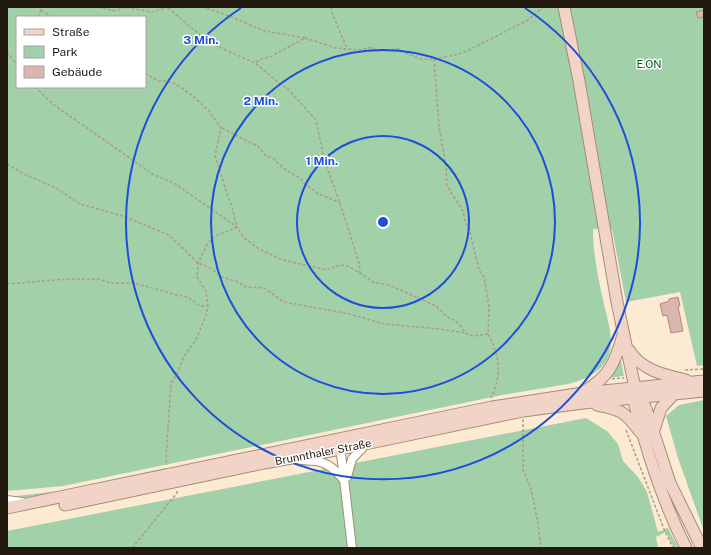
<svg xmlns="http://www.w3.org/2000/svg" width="711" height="555" font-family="'Public Sans',sans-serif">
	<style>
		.green { fill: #a2d0a8; fill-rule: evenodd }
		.building { fill: #dcb5ae; stroke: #af8a83 }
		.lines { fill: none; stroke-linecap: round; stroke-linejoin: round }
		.street-casing { stroke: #a18d71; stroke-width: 10 }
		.secondary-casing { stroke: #a18d71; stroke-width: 13 }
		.path { stroke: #ab9c89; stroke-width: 1.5; stroke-dasharray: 3 2; stroke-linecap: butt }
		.street { stroke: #fff; stroke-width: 8 }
		.secondary { stroke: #f2d3c8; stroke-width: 11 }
		.ring { fill: none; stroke: #1d4ed8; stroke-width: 2 }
		.labels { text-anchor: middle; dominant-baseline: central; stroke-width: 3; stroke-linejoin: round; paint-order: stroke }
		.park-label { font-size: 11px; fill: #0a5521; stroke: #fff }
		.street-label { font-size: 11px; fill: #21190e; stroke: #fff }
		.centre { fill: #1d4ed8; stroke: #fff; stroke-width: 2 }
		.ring-label { font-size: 12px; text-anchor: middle; font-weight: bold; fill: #1d4ed8; stroke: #fff; stroke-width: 3; stroke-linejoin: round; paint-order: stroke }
	</style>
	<rect width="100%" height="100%" fill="#fcead2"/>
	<path class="green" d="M 7,7 L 704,7 L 704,365 L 697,366 L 680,292 L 626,302 L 612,229 L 593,229 C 593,253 598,277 603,300 C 607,318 615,339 608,357 C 601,373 584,380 568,384 L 502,395 L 63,486 L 7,491 ZM 17,17 L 145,17 L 145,87 L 17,87 Z
		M 620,357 L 624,376 L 608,378 Z
		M 704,400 L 704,531 L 678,458 L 666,416 L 679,405 Z
		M 586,418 L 607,431 L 618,444 L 623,461 L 638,477 L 647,492 L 658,532 L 668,528 L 678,548 L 674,548 L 666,532 L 656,537 L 658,548 L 7,548 L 7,531 Z
		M 166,468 L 165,470 L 45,496 L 18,499 L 8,497 L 59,491 Z"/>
	<path class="building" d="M 703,10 L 704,17 L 698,18 L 696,12 Z
		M 678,297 L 680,306 L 678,306 L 683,331 L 671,333 L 667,315 L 663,316 L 660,304 L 669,301 L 669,299 Z"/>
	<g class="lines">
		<g class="street-casing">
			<path id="street" d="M 340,445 L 352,548
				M 297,459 C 304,461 310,461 316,461 C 329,463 336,471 344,480
				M 347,477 L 352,459 L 366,444
				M 7,500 L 22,502"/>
		</g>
		<g class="secondary-casing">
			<path id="secondary" d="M 564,7 L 579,81 L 617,302 L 635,388 L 641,397 L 646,409 L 670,483 L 702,548
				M 629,350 C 641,370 664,375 686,380
				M 585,391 C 610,376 615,362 623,335
				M 634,392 L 633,398 C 646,450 662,500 686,548
				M 597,405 C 621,409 626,413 640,432
				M 653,433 L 661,408 L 674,394
				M 65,505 L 264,463 L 341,449 L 523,411 L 583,403 L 704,391
				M 7,508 L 492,407 L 583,393 L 704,381"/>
		</g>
		<path class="path" d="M 98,7 L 116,11 L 125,7 L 152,12 L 170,7
			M 202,7 L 224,14 L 265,31 L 305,38 L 270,57 L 263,58 L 255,63
			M 331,7 L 332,13 L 347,48
			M 168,8 L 210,43 L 255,63 L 280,84 L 288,89 L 316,120 L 324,159 L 340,203 L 359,263 L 360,273
			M 41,10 L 52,17
			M 39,17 L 41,7
			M 305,38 L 336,48 L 359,50 L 372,47 L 377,51 L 398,49 L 420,59 L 434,59 L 459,54 L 471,49 L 528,20 L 543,7
			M 7,52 L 17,65
			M 145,73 L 158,81 L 165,81 L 176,84 L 194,97 L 209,111 L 221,128 L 215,155 L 228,197 L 231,203 L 237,227 L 215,236 L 208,243 L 198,263 L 197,277 L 206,291 L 208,306 L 206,315 L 196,340 L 184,356 L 178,372 L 171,384 L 166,457 L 167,465
			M 35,87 L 54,105 L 154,175 L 174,183 L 237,227 L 244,238 L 259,249 L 283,260 L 327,270 L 340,265 L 348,266 L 360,273 L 373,282 L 389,285 L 436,306 L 447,317 L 456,321 L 467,334 L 474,336 L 488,334 L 489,306 L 484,277 L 479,270 L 470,232 L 465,221 L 463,211 L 447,186 L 446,166 L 439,126 L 434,59
			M 222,128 L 259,147 L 265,155 L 274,159 L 284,169 L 300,178 L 305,184 L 317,193 L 340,203
			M 7,164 L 24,174 L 56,188 L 80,204 L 123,216 L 169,235 L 198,263 L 212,269 L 222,277 L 238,282 L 246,287 L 264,288 L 284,302 L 350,314 L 384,324 L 440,329 L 466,333
			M 7,284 L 67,279 L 99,279 L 110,283 L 134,283 L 177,295 L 188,297 L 200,306 L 207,306
			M 488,334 C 500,356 502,375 491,398
			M 685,370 L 704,369
			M 612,379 L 624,378
			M 523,419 L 523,470 L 531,489 L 538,523 L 541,548
			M 626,430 L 664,529 L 673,548
			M 132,548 L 177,493 L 177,490"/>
		<use href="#street" class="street"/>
		<use href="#secondary" class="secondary"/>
	</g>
	<g class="ring">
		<circle cx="383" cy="222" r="86"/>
		<circle cx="383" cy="222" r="172"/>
		<path d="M525 8A257 257 0 1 1 241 8"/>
	</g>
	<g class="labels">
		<g class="park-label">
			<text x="649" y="64">E.ON</text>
		</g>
		<g class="street-label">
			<text transform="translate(323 452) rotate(-11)">Brunnthaler Straße</text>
		</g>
	</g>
	<circle cx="383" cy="222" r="6" class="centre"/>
	<g class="ring-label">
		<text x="201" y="44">3 Min.</text>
		<text x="261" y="105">2 Min.</text>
		<text x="322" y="165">1 Min.</text>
	</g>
	<rect width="711" height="555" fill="none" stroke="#21190e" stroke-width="16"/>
	<rect x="16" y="16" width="130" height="72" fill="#ffffff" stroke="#a6a39f"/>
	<rect x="24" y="29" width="20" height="6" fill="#f2d3c8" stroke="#a6a39f"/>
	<text x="52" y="36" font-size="12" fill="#21190e">Straße</text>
	<rect x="24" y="46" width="20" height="12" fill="#a2d0a8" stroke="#a6a39f"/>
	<text x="52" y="56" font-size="12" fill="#21190e">Park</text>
	<rect x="24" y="66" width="20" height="12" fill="#dcb5ae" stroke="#a6a39f"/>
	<text x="52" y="76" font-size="12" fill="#21190e">Gebäude</text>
</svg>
